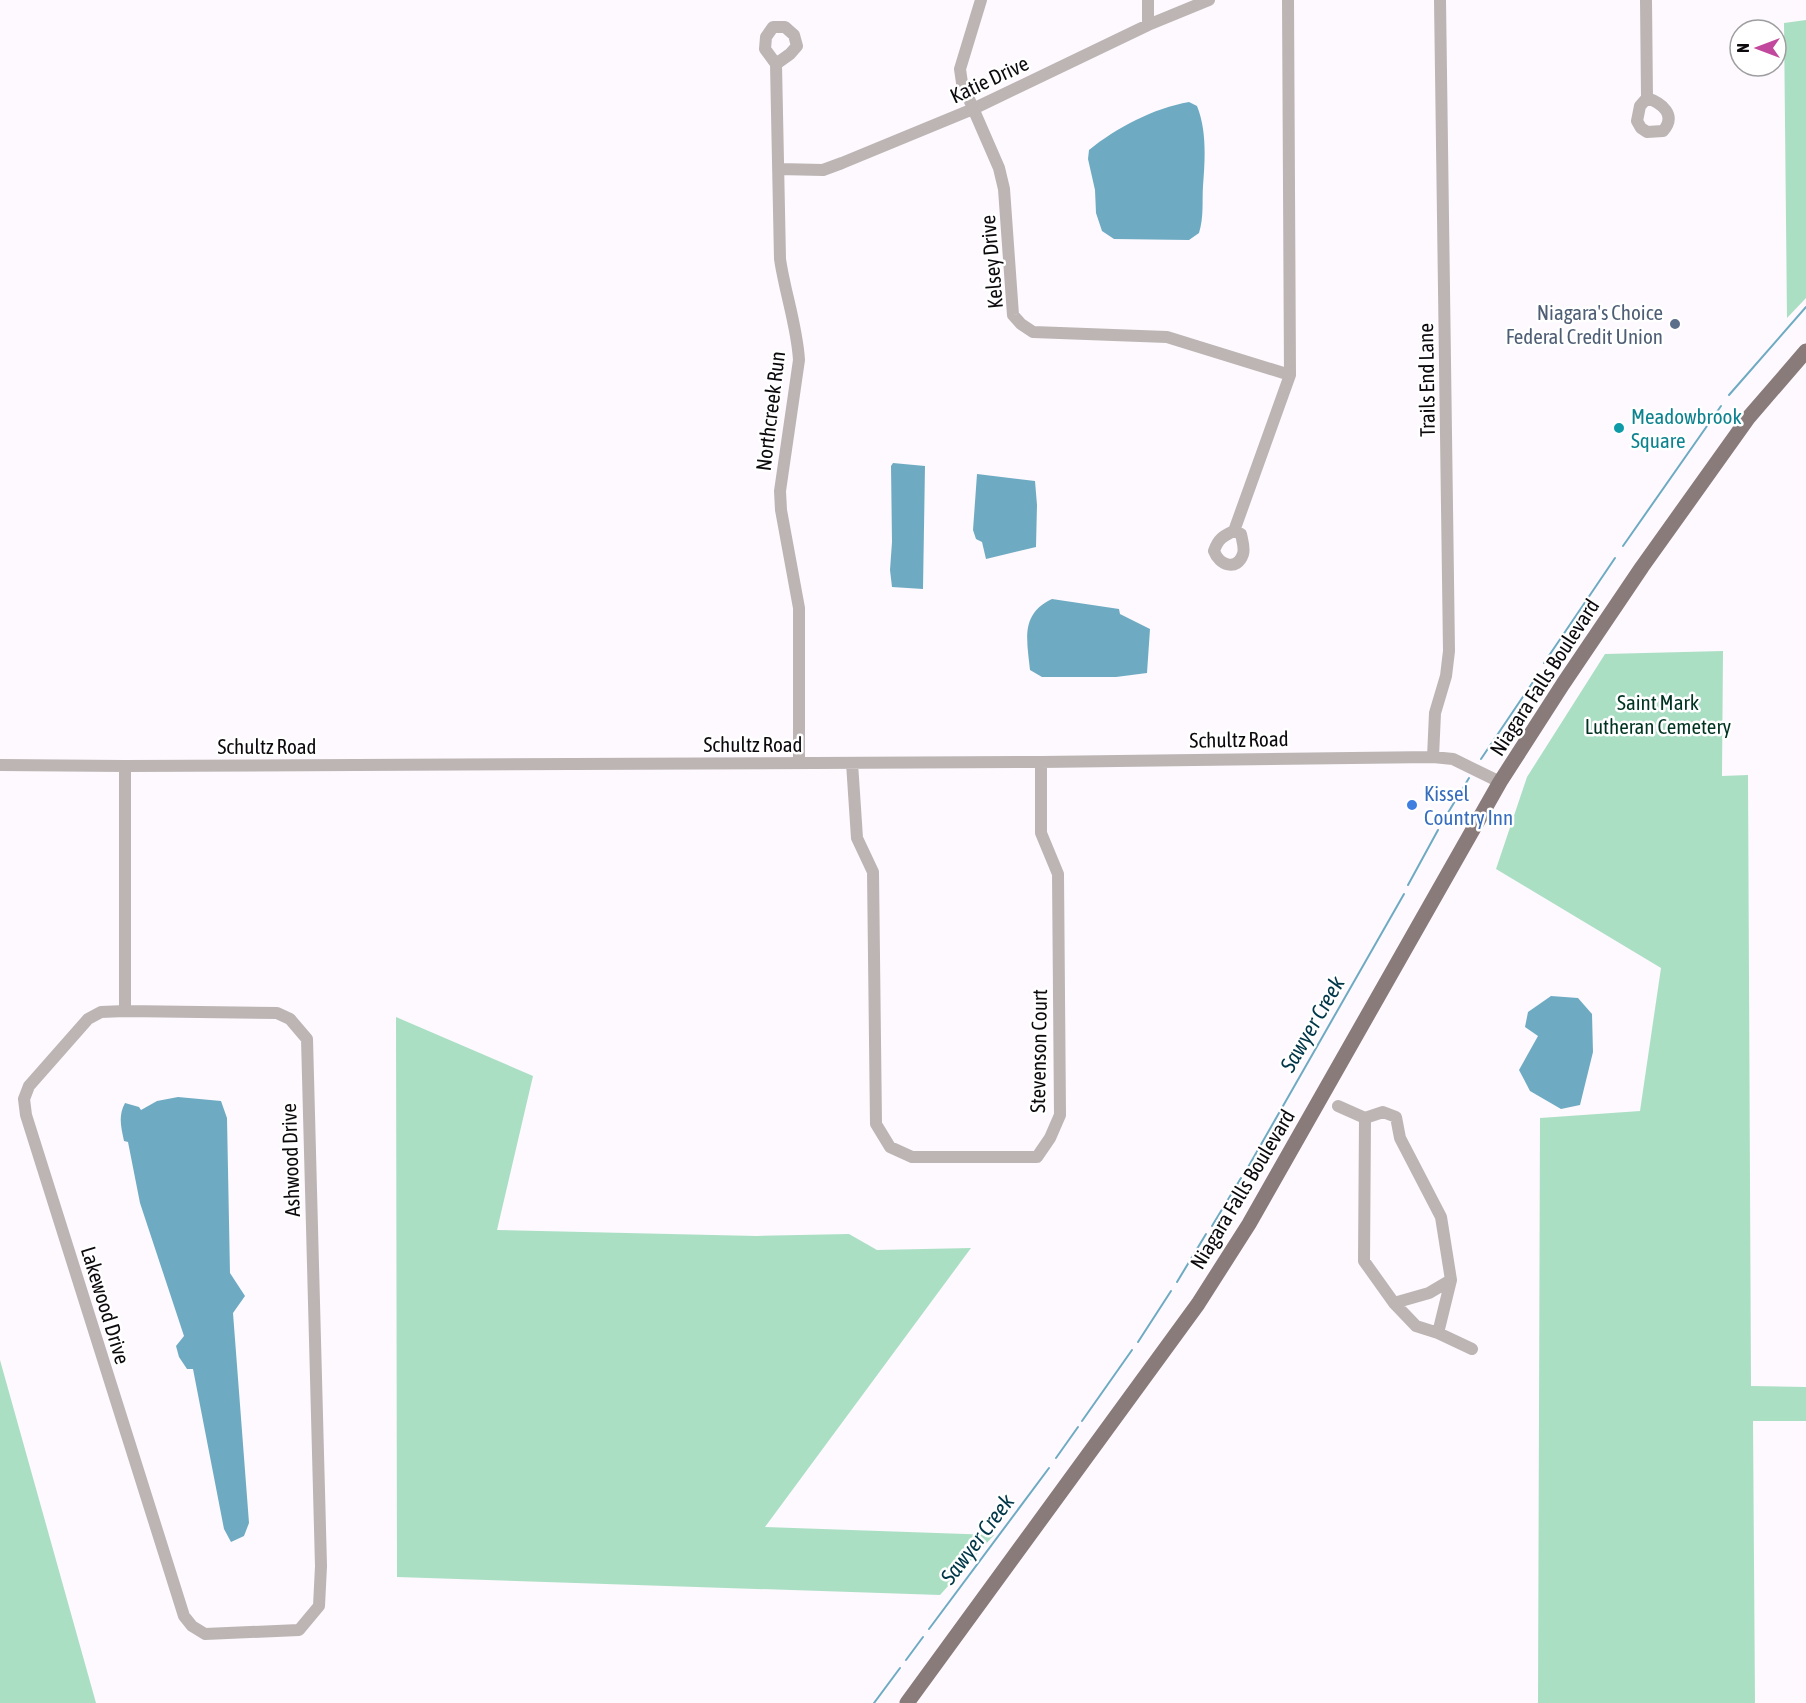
<svg xmlns="http://www.w3.org/2000/svg" width="1806" height="1703" font-family="'Asap Condensed',sans-serif">
	<style>
		.green { fill: #abdfc4 }
		.water { fill: #6eabc3 }
		.lines { fill: none; stroke-linecap: round; stroke-linejoin: round }
		.stream { stroke: #6eabc3; stroke-width: 2 }
		.minor { stroke: #bcb5b4; stroke-width: 12 }
		.major { stroke: #887b7a; stroke-width: 15 }
		.service-dot { fill: #5c6f8a; stroke: #fff; stroke-width: 2 }
		.culture-dot { fill: #0f9aa8; stroke: #fff; stroke-width: 2 }
		.shop-dot { fill: #3f7fe0; stroke: #fff; stroke-width: 2 }
		.labels { text-anchor: middle; dominant-baseline: central; stroke-width: 5; stroke-linejoin: round; paint-order: stroke }
		.street-label { font-size: 21px; fill: #0d0a0e; stroke: #fff }
		.service-label { font-size: 21px; fill: #4e5e75; stroke: #fff; text-anchor: end }
		.culture-label { font-size: 21px; fill: #0d838f; stroke: #fff; text-anchor: start }
		.park-label { font-size: 21px; fill: #013321; stroke: #fff }
		.shop-label { font-size: 21px; fill: #366cbe; stroke: #fff; text-anchor: start }
		.water-label { font-size: 22px; font-style: italic; fill: #003748; stroke: #fff }
	</style>
	<rect width="100%" height="100%" fill="#fdf9fe"/>
	<path class="green" d="M 1806,20 L 1806,298 L 1787,318 L 1784,23 Z
		M 1723,651 L 1722,776 L 1748,775 L 1751,1386 L 1806,1387 L 1806,1421 L 1753,1421 L 1755,1703 L 1538,1703 L 1540,1118 L 1640,1111 L 1661,968 L 1496,869 L 1527,777 L 1605,654 Z
		M 396,1017 L 533,1076 L 497,1230 L 756,1236 L 849,1234 L 877,1250 L 971,1248 L 765,1527 L 994,1535 L 940,1595 L 397,1577 Z
		M 0,1360 L 96,1703 L 0,1703 Z"/>
	<path class="water" d="M 1189,102 L 1197,106 C 1207,131 1205,159 1203,186 C 1202,202 1204,217 1199,233 L 1189,240 L 1114,239 L 1102,231 L 1096,213 L 1095,190 L 1088,159 L 1089,150 C 1116,128 1154,108 1189,102 Z
		M 893,463 L 925,466 L 923,589 L 892,587 L 890,570 L 892,542 L 891,466 Z
		M 977,474 L 1035,481 L 1037,505 L 1036,547 L 986,559 L 982,542 L 976,539 L 973,530 Z
		M 1052,599 L 1119,609 L 1120,614 L 1150,629 L 1147,673 L 1116,677 L 1042,677 L 1030,670 C 1027,640 1020,614 1052,599 Z
		M 1551,996 L 1578,998 L 1592,1014 L 1593,1052 L 1580,1105 L 1561,1109 L 1530,1091 L 1519,1070 L 1538,1036 L 1525,1027 L 1528,1012 Z
		M 178,1097 L 221,1101 L 227,1118 L 230,1273 L 245,1296 L 233,1313 L 249,1523 L 244,1536 L 231,1542 L 224,1529 L 193,1369 L 187,1369 L 179,1357 L 176,1346 L 184,1336 L 140,1203 L 128,1142 L 124,1141 C 121,1127 118,1116 125,1103 L 139,1107 L 141,1110 L 157,1101 Z"/>
	<g class="lines">
		<path class="stream" d="M 1729,395 L 1806,307
			M 1623,546 L 1721,406
			M 1544,663 L 1615,558
			M 1481,759 L 1537,676
			M 1443,821 L 1469,778
			M 1408,885 L 1438,830
			M 1247,1169 L 1404,894
			M 1212,1226 L 1241,1178
			M 1177,1282 L 1206,1234
			M 1138,1342 L 1171,1291
			M 1082,1421 L 1132,1350
			M 1056,1458 L 1078,1427
			M 929,1629 L 1049,1468
			M 906,1660 L 923,1637
			M 874,1703 L 900,1668"/>
		<path class="minor" d="M 981,0 L 960,69 L 962,83 L 999,168 L 1004,189 L 1013,315 L 1021,324 L 1033,332 L 1167,337 L 1290,375
			M 1148,0 L 1148,25
			M 1646,0 L 1647,98 L 1640,106 L 1637,121 L 1641,128 L 1647,132 L 1663,131 C 1677,115 1662,103 1647,98
			M 776,64 L 765,49 L 766,37 L 773,27 L 785,27 L 794,35 L 797,46 L 790,54 L 776,64 L 780,259 C 785,293 797,326 799,360 L 780,491 L 781,510 L 799,608 L 799,763
			M 779,169 L 823,170 L 842,163 L 973,109 L 1148,25 L 1209,0
			M 1234,531 L 1241,534 C 1242,540 1245,548 1243,554 C 1237,572 1219,565 1214,551 C 1218,539 1223,536 1234,531 L 1290,375 L 1288,0
			M 1433,757 L 1435,713 L 1446,676 L 1449,651 L 1440,0
			M 852,763 L 857,838 L 873,872 L 876,1124 L 890,1147 L 912,1157 L 1037,1157 L 1050,1138 L 1060,1115 L 1058,874 L 1041,833 L 1041,762
			M 0,765 L 125,766 L 1041,762 L 1433,757 L 1453,759 L 1500,782
			M 125,766 L 125,1011
			M 125,1011 L 277,1013 L 290,1019 L 307,1039 L 321,1566 L 319,1606 L 299,1630 L 205,1634 L 192,1626 L 184,1616 L 26,1115 L 24,1099 L 29,1086 L 88,1019 L 101,1012 Z
			M 1338,1106 L 1365,1118 L 1383,1112 L 1396,1117 L 1400,1138 L 1441,1217 L 1451,1280 L 1438,1333 L 1472,1349
			M 1365,1118 L 1364,1261 L 1394,1303 L 1416,1326 L 1438,1333
			M 1394,1303 L 1429,1293 L 1451,1280"/>
		<path class="major" d="M 907,1703 L 1198,1304 L 1249,1224 L 1500,782 L 1563,684 L 1642,567 L 1749,417 L 1806,351"/>
	</g>
	<circle class="service-dot" cx="1675" cy="324" r="6"/>
	<circle class="culture-dot" cx="1619" cy="428" r="6"/>
	<circle class="shop-dot" cx="1412" cy="805" r="6"/>
	<g class="labels">
		<g class="street-label">
			<text transform="translate(989 79) rotate(-25)">Katie Drive</text>
			<text transform="translate(991 262) rotate(-95)">Kelsey Drive</text>
			<text transform="translate(1426 380) rotate(-91)">Trails End Lane</text>
			<text transform="translate(770 411) rotate(-83)">Northcreek Run</text>
			<text transform="translate(1544 677) rotate(-57)">Niagara Falls Boulevard</text>
			<text transform="translate(1239 739) rotate(-1)">Schultz Road</text>
			<text x="753" y="744">Schultz Road</text>
			<text x="267" y="746">Schultz Road</text>
			<text transform="translate(1038 1051) rotate(-89)">Stevenson Court</text>
			<text transform="translate(290 1160) rotate(-92)">Ashwood Drive</text>
			<text transform="translate(1242 1189) rotate(-59)">Niagara Falls Boulevard</text>
			<text transform="translate(106 1305) rotate(73)">Lakewood Drive</text>
		</g>
		<g class="service-label">
			<text x="1663" y="312">Niagara's Choice<tspan x="1663" dy="24">Federal Credit Union</tspan></text>
		</g>
		<g class="culture-label">
			<text x="1631" y="416">Meadowbrook<tspan x="1631" dy="24">Square</tspan></text>
		</g>
		<g class="park-label">
			<text x="1658" y="702">Saint Mark<tspan x="1658" dy="24">Lutheran Cemetery</tspan></text>
		</g>
		<g class="shop-label">
			<text x="1424" y="793">Kissel<tspan x="1424" dy="24">Country Inn</tspan></text>
		</g>
		<g class="water-label">
			<text transform="translate(1312 1024) rotate(-60)">Sawyer Creek</text>
			<text transform="translate(977 1539) rotate(-53)">Sawyer Creek</text>
		</g>
	</g>
	<g transform="translate(1758 48) rotate(270)"><circle r="28" fill="#ffffff" stroke="#9e9d9f" stroke-width="1.5"/>
	<path d="M0-4.5L10 22L0 15L-10 22Z" fill="#c1489c"/>
	<text y="-9" font-size="16" font-weight="bold" text-anchor="middle" fill="#0d0a0e">N</text>
	</g>
</svg>
